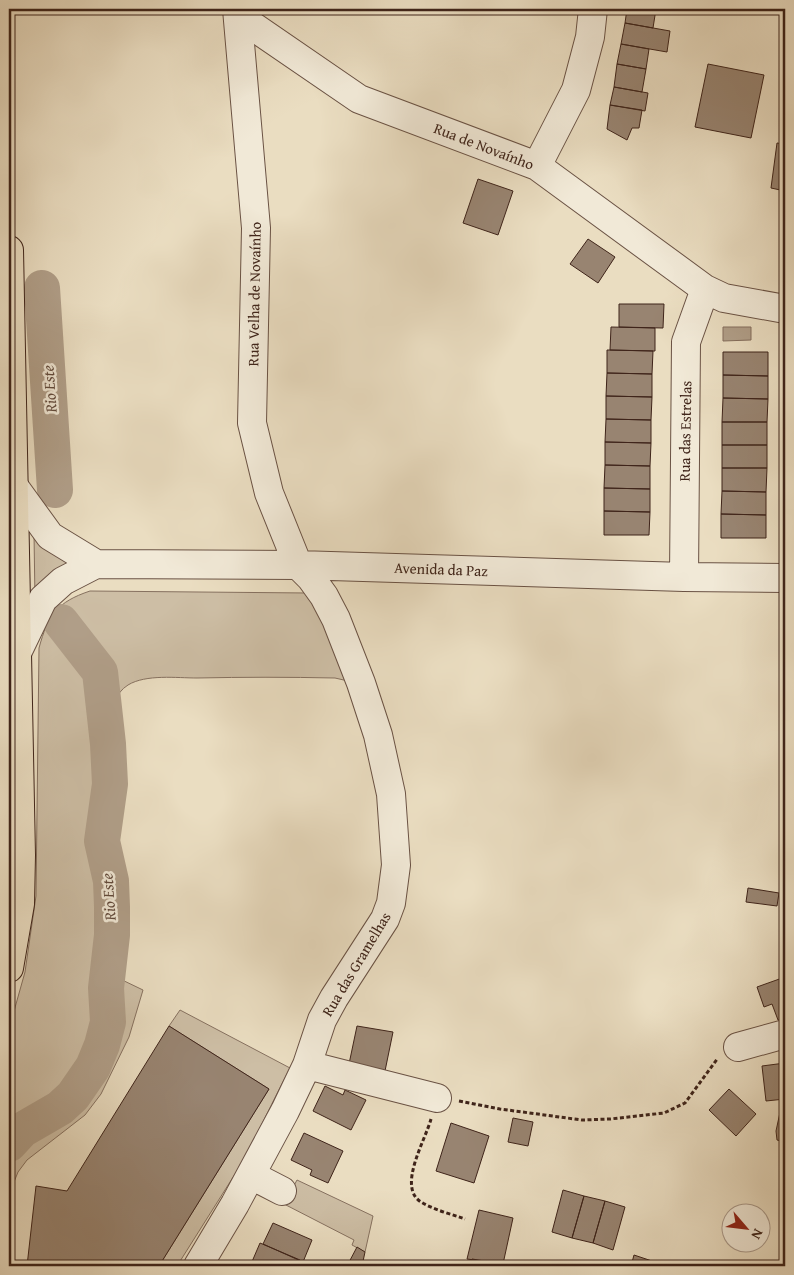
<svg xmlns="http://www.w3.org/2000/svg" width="794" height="1275" font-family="'Gentium Book Plus',serif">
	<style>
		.green { fill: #cdbea5; stroke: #867160 }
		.water { fill: #b09e88; stroke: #836d5c }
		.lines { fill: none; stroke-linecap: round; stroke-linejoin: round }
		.river { stroke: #b09e88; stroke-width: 36 }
		.building { fill: #988471; stroke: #3f241a }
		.minor-casing { stroke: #6a5244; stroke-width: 30 }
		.major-casing { stroke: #3f241a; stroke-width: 30 }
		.path { stroke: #3f241a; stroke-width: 3; stroke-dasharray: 4 2.5; stroke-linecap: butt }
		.minor { stroke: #f1e9d7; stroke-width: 28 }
		.major { stroke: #eaddc1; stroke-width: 28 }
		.labels { text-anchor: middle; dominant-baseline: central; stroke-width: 5; stroke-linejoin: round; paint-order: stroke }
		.street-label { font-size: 15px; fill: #3f241a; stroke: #f1e9d7 }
		.water-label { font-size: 16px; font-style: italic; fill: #61493b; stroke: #f1e9d7 }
	</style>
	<rect width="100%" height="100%" fill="#eaddc1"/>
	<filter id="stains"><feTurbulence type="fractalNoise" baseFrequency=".004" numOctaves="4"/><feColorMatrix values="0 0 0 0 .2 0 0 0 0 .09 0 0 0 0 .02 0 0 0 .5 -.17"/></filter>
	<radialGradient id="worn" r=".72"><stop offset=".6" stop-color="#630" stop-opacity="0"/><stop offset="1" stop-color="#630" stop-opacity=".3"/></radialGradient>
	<path class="green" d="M 34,534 L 82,566 L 35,601 Z
		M 90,591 L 308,593 L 322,608 L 348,681 L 335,678 C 289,677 243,677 197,678 C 177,678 146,674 128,685 C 115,693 112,708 112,721 L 101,722 L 104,777 L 97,838 L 100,866 L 105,884 L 108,921 L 101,986 L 103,1011 L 100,1034 L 90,1062 L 79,1080 L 62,1101 L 9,1132 L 9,1029 L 25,972 L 36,896 L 39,648 C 48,615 57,602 90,591 Z
		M 780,603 L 785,603 L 785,699 L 782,698 Z
		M 118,978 L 143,990 L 129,1037 L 101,1094 L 85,1115 L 27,1160 L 18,1172 L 14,1182 L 9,1233 L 9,1153 C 18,1132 45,1124 63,1112 C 105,1082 112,1026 118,978 Z
		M 180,1010 L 290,1068 L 242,1163 L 177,1266 L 159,1266 L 269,1089 L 169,1026 Z
		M 297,1180 L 373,1216 L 365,1252 L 352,1245 L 354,1240 L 284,1204 Z"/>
	<path class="water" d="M 723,327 L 751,327 L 751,340 L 723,341 Z"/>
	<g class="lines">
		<path class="river" d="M 42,288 L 55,490
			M 9,1144 L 22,1130 L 60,1108 L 73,1096 L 93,1067 L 102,1045 L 108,1022 L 106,988 L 112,935 L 112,907 L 111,881 L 102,841 L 110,784 L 108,744 L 100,672 L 61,622"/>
	</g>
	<path class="building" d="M 627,9 L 656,9 L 653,28 L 625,23 Z
		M 625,23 L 670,31 L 667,52 L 621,44 Z
		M 621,44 L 649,49 L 646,69 L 617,64 Z
		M 617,64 L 646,69 L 642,92 L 614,87 Z
		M 708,64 L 764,75 L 751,138 L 695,127 Z
		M 614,87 L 648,93 L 645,111 L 610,105 Z
		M 610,105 L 642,110 L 639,128 L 632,128 L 627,140 L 607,129 Z
		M 777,143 L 785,144 L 785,191 L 771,188 Z
		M 478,179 L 513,191 L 498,235 L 463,223 Z
		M 588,239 L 615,257 L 598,283 L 570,264 Z
		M 619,304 L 664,304 L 663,328 L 619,327 Z
		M 611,327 L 655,328 L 655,351 L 610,350 Z
		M 607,350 L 653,351 L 652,374 L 607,373 Z
		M 723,352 L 768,352 L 768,376 L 723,375 Z
		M 607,373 L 652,374 L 652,397 L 606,396 Z
		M 723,375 L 768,376 L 768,399 L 723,398 Z
		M 606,396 L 652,397 L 651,420 L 606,419 Z
		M 723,398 L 768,399 L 767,422 L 722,422 Z
		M 606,419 L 651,420 L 651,443 L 605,442 Z
		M 722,422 L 767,422 L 767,445 L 722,445 Z
		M 605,442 L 651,443 L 650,466 L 605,465 Z
		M 722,445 L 767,445 L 767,468 L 722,468 Z
		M 605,465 L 650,466 L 650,489 L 604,488 Z
		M 722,468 L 767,468 L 766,492 L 722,491 Z
		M 604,488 L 650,489 L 650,512 L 604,511 Z
		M 722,491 L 766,492 L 766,515 L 721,514 Z
		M 604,511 L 650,512 L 649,535 L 604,535 Z
		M 721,514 L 766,515 L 766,538 L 721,538 Z
		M 748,888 L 779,893 L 777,906 L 746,902 Z
		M 785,977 L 785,1018 L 778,1020 L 772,1004 L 764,1007 L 757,987 Z
		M 169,1026 L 269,1089 L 159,1266 L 27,1266 L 36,1186 L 67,1191 Z
		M 357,1026 L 393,1032 L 385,1071 L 349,1064 Z
		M 785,1063 L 785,1099 L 766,1101 L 762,1066 Z
		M 325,1086 L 343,1095 L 345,1090 L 366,1100 L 351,1130 L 313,1111 Z
		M 729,1089 L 756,1114 L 736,1136 L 709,1110 Z
		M 782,1103 L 785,1103 L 785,1142 L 777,1140 L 776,1131 Z
		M 513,1118 L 533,1122 L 528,1146 L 508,1142 Z
		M 451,1123 L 489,1136 L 474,1183 L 436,1171 Z
		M 304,1133 L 343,1151 L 328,1183 L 310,1175 L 312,1170 L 291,1160 Z
		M 563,1190 L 584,1196 L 572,1238 L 552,1232 Z
		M 584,1196 L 605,1201 L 593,1243 L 572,1238 Z
		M 605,1201 L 625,1207 L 613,1250 L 593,1243 Z
		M 479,1210 L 513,1218 L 503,1264 L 467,1259 Z
		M 273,1223 L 312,1240 L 303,1262 L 263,1244 Z
		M 260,1243 L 300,1260 L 298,1266 L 256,1266 L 251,1264 Z
		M 357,1247 L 365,1252 L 362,1266 L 347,1266 Z
		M 634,1255 L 655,1262 L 654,1266 L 631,1266 Z
		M 472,1259 L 503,1264 L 502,1266 L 470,1266 Z"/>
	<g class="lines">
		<g class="minor-casing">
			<path id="minor" d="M 238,16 L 359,99 L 537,166 L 705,289 L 724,298 L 785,309
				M 537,166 L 576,90 L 590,37 L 593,9
				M 13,485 L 50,536 L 96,564
				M 684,577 L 686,342 L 705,289
				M 16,655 L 43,599 L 63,581 L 96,564 L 298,565 L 684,577 L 785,578
				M 738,1047 L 785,1034
				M 307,1065 L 437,1098
				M 251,1175 L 282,1191
				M 198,1266 L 235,1204 L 285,1111 L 307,1065 L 322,1020 L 334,998 L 385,919 L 391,903 L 396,865 L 391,794 L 378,735 L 361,683 L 336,619 L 324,596 L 311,578 L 298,565 L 269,493 L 252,423 L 256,228 L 237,9"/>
		</g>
		<g class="major-casing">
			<path id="major" d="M 9,250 L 21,855 L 20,904 L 9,968"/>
		</g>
		<path class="path" d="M 459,1101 L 500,1109 L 582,1120 L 610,1119 L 664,1113 L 685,1103 L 718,1058
			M 431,1119 C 425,1141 397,1187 421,1202 C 434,1210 451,1214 465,1219"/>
		<use href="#minor" class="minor"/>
		<use href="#major" class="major"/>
	</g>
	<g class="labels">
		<g class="street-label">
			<text transform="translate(484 146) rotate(21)">Rua de Novaínho</text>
			<text transform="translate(254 294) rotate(-89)">Rua Velha de Novaínho</text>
			<text transform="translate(685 431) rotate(-89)">Rua das Estrelas</text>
			<text transform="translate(441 569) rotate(2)">Avenida da Paz</text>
			<text transform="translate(356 964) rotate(-59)">Rua das Gramelhas</text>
		</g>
		<g class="water-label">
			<text transform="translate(49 389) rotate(-94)">Rio Este</text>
			<text transform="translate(108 897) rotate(-94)">Rio Este</text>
		</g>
	</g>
	<rect width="794" height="1275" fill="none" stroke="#eaddc1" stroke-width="30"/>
	<rect x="10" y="10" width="774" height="1255" fill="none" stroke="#3f241a" stroke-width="2.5"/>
	<rect x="15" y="15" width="764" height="1245" fill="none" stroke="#3f241a"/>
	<g transform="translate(746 1228) rotate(118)"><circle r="24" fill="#f1e9d7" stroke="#aa9a8b"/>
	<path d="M0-4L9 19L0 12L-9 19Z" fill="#8f2418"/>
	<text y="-8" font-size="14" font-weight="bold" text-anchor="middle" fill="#3f241a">N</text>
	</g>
	<rect width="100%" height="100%" filter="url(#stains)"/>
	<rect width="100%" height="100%" fill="url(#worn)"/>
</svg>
